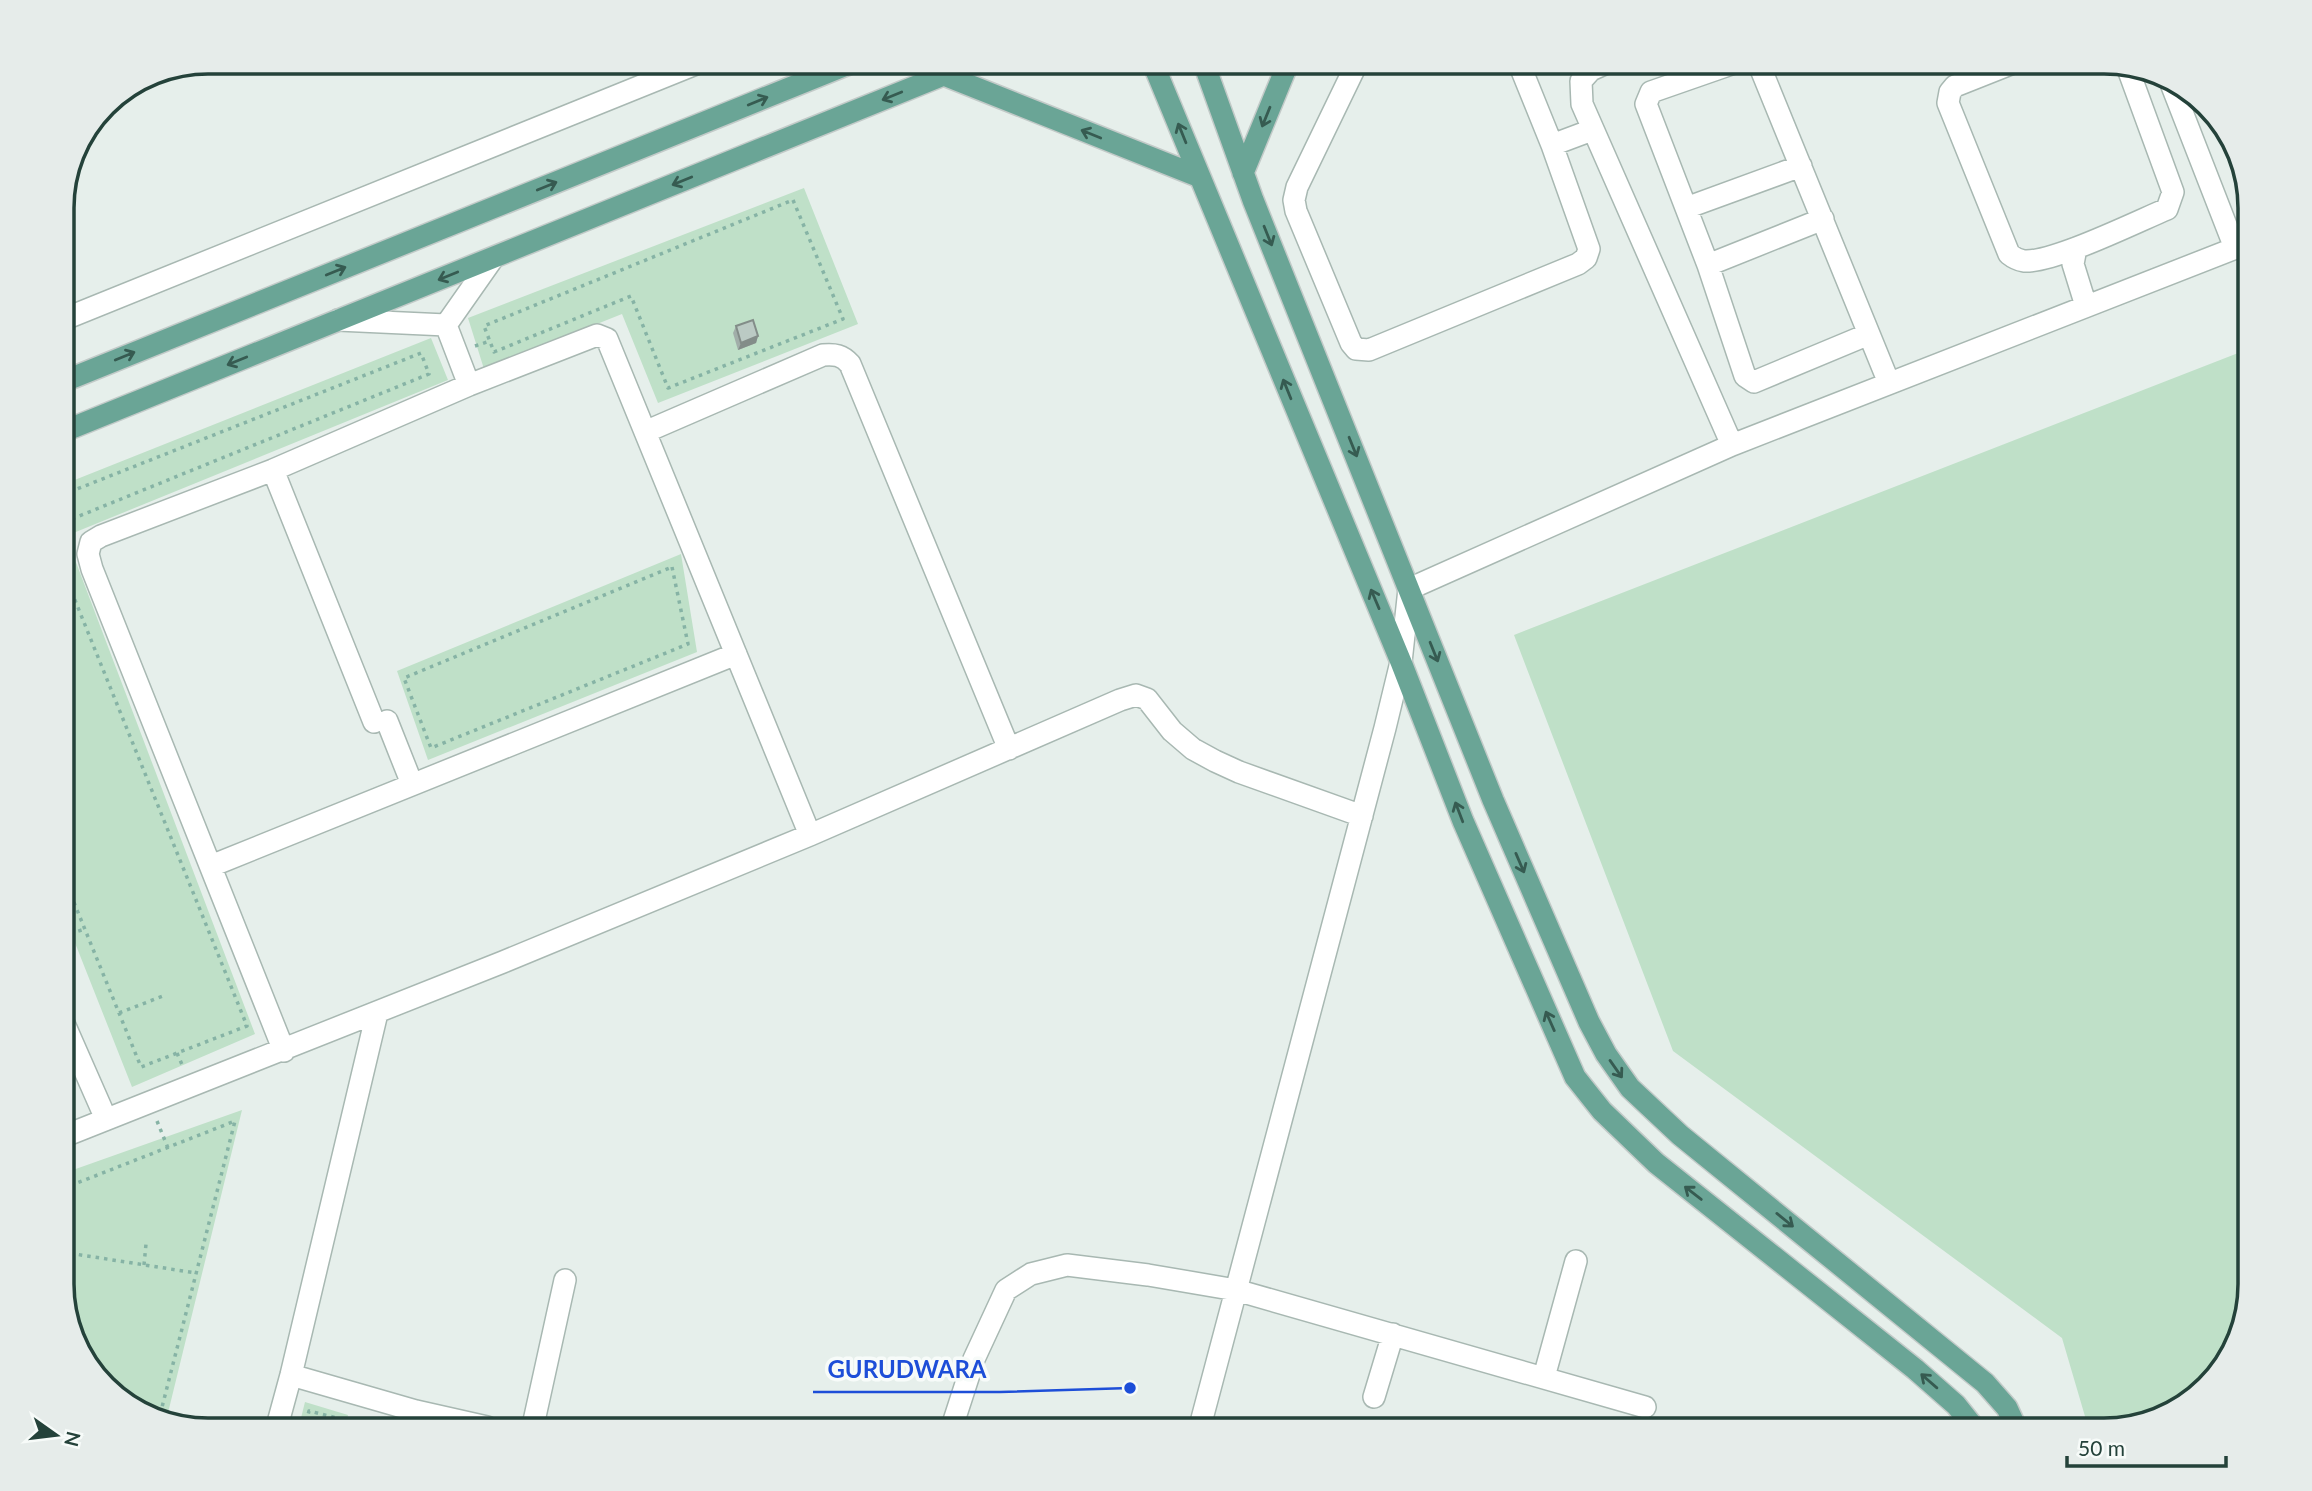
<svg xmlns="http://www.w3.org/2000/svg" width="2312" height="1491" font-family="Lato,sans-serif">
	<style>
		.green { fill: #bfe0c8 }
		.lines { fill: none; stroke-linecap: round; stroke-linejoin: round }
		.minor-casing { stroke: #a8b8b2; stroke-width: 24 }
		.major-casing { stroke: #c2cac8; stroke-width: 24 }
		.path { stroke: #86b3a5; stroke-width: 3.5; stroke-dasharray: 3.5 5; stroke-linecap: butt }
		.minor { stroke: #fff; stroke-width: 21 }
		.major { stroke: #6aa596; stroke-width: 21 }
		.wall { fill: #a1aea9 }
		.shaded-wall { fill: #838d89 }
		.building { fill: #bbcac4; stroke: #838d89; stroke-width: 2 }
		.oneway { stroke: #365b51 }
		.rim { fill: none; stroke: #24423a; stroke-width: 3.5 }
		.leader { fill: none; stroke: #1d4ed8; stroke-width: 2.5 }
		.callout-dot { fill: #1d4ed8; stroke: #f7fbf9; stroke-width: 2.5 }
		.callout-label { font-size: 24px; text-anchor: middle; font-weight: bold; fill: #1d4ed8; stroke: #f7fbf9; stroke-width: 7; stroke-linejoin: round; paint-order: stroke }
	</style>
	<rect width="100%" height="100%" fill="#e6efeb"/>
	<path class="green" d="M 804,188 L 858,324 L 658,403 L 622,314 L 484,369 L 468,318 Z
		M 431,338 L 448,380 L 66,536 L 255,1034 L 132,1087 L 62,910 L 62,485 Z
		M 2251,348 L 2251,1284 L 2226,1364 L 2177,1410 L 2105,1430 L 2089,1430 L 2062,1338 L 1673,1051 L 1514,635 Z
		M 681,554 L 697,652 L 428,760 L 397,671 Z
		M 242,1110 L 167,1417 L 127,1405 L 81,1356 L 62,1292 L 62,1205 L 70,1171 Z
		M 305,1402 L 348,1415 L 344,1430 L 298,1430 Z"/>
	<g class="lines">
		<g class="minor-casing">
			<path id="minor" d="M 1358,61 L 1297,187 L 1294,200 L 1296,211 L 1351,343 L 1356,349 L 1369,350 L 1578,264 L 1586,258 L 1589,249 L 1552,145 L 1592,130
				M 1518,61 L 1552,145
				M 1611,61 L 1591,70 L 1581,81 L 1582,104 L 1732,445
				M 1740,61 L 1651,92 L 1646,104 L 1708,265 L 1745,376 L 1754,382 L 1869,334
				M 1755,61 L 1758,62 L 1889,383
				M 2018,61 L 1955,86 L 1950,92 L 1948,103 L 2009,254 C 2014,258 2018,260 2024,261 C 2053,263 2136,222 2167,209 L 2173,192 L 2128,69
				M 2170,81 L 2235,248
				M 1686,208 L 1801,166
				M 2076,248 L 2073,264 L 2086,306
				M 1708,265 L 1823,219
				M 62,320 L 703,61
				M 338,320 L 446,325
				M 446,325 L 493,258
				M 446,325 L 469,385
				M 645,432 L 823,355 C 835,354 842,355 850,364 L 1009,749
				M 273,470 L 374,722
				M 387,721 L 412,784
				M 211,866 L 736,654
				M 62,1019 L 106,1119
				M 284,1051 L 92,569 L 88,554 L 91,542 L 101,536 L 273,470 L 469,385 L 597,335 L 607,339 L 810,835
				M 62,1137 L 503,962 L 810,835 L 1120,700 L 1136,695 L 1147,699 L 1172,731 L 1193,749 L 1215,761 L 1239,772 L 1362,816
				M 291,1375 L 416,1411 L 487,1427
				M 1544,1377 L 1576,1261
				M 1374,1397 L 1393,1334
				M 276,1430 L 291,1375 L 377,1013
				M 535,1430 L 534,1421 L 565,1280
				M 951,1430 L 974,1359 L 1006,1290 L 1031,1274 L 1067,1265 L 1148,1275 L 1236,1290 L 1645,1407
				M 1199,1430 L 1385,728 L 1401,662 L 1409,589 L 1732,445 L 2251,242"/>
		</g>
		<g class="major-casing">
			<path id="major" d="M 1152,61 L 1401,662 L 1463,821 L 1575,1077 L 1602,1111 L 1656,1163 L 1915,1369 L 1956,1405 L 1976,1430
				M 1203,61 L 1253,200 L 1493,800 L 1589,1022 L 1606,1054 L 1630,1088 L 1680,1135 L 1985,1383 L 2007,1408 L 2017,1430
				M 944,75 L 1200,177
				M 1243,173 L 1289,61
				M 62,382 L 856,61
				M 62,432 L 978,61"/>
		</g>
		<path class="path" d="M 793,200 L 843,319 L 668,388 L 631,296 L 494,352 L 484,326 Z
			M 475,346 L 490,341
			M 62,495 L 421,353 L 429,374 L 62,523
			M 672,567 L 688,644 L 431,748 L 404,678 Z
			M 62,568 L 247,1026 L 141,1067 L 62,873
			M 62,936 L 85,929
			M 119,1013 L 163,996
			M 177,1053 L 183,1067
			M 157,1121 L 168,1148
			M 62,1228 L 72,1185 L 235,1121 L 160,1415
			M 62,1252 L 196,1273
			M 144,1265 L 146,1244
			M 304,1430 L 309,1411 L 337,1418 L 334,1430"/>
		<use href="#minor" class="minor"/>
		<use href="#major" class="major"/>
	</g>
	<path class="wall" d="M 736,326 L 758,336 L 756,343 L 738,350 L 733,333 Z"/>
	<path class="shaded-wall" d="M 758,336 L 756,343 L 738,350 L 741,343 Z"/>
	<path class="building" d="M 753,320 L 758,336 L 741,343 L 736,326 Z"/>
	<defs><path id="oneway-shaft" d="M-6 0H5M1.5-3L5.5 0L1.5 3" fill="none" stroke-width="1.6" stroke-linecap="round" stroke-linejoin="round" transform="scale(1.75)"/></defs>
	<g class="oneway">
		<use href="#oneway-shaft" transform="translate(892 96) rotate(158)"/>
		<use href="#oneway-shaft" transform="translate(758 101) rotate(-22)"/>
		<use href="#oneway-shaft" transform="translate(1266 117) rotate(112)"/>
		<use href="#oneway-shaft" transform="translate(1182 133) rotate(-112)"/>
		<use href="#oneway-shaft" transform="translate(1091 134) rotate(-158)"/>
		<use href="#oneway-shaft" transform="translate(682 181) rotate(158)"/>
		<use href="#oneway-shaft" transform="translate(547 186) rotate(-22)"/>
		<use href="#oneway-shaft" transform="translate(1268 236) rotate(68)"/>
		<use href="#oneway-shaft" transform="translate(336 271) rotate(-22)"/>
		<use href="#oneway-shaft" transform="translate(448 276) rotate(158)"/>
		<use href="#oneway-shaft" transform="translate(125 356) rotate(-22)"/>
		<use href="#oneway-shaft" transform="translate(237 361) rotate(158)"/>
		<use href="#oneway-shaft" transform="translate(1287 389) rotate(-112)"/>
		<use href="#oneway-shaft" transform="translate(1353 447) rotate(68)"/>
		<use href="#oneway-shaft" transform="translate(1375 599) rotate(-113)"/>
		<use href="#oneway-shaft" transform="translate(1434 652) rotate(68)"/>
		<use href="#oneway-shaft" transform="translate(1459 812) rotate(-111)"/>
		<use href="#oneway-shaft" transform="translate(1520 863) rotate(67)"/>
		<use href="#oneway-shaft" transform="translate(1550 1021) rotate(-114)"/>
		<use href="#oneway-shaft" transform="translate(1616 1069) rotate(55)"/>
		<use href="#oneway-shaft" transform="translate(1693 1193) rotate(-142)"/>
		<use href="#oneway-shaft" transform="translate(1785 1220) rotate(39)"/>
		<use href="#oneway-shaft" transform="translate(1929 1381) rotate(-139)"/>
	</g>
	<path d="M0 0H2312V1491H0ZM208 74H2104A134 134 0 0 1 2238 208V1284A134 134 0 0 1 2104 1418H208A134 134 0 0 1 74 1284V208A134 134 0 0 1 208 74Z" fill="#e6ecea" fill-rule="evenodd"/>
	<path class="rim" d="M208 74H2104A134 134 0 0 1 2238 208V1284A134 134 0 0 1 2104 1418H208A134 134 0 0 1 74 1284V208A134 134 0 0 1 208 74Z"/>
	<path class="leader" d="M1130 1388L1000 1392H813"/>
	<circle class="callout-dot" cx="1130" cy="1388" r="7"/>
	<g class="callout-label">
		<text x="907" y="1378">GURUDWARA</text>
	</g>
	<g transform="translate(56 1435) rotate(104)" stroke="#f7fbf9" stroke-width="5" paint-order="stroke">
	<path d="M0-5L12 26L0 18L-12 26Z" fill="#24423a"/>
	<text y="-10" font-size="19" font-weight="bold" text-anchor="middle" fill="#24423a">N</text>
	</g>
	<path d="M2067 1456v10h159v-10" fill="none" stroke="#24423a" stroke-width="3.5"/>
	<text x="2078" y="1456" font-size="21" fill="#24423a" stroke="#f7fbf9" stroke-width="5" paint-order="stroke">50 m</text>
</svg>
